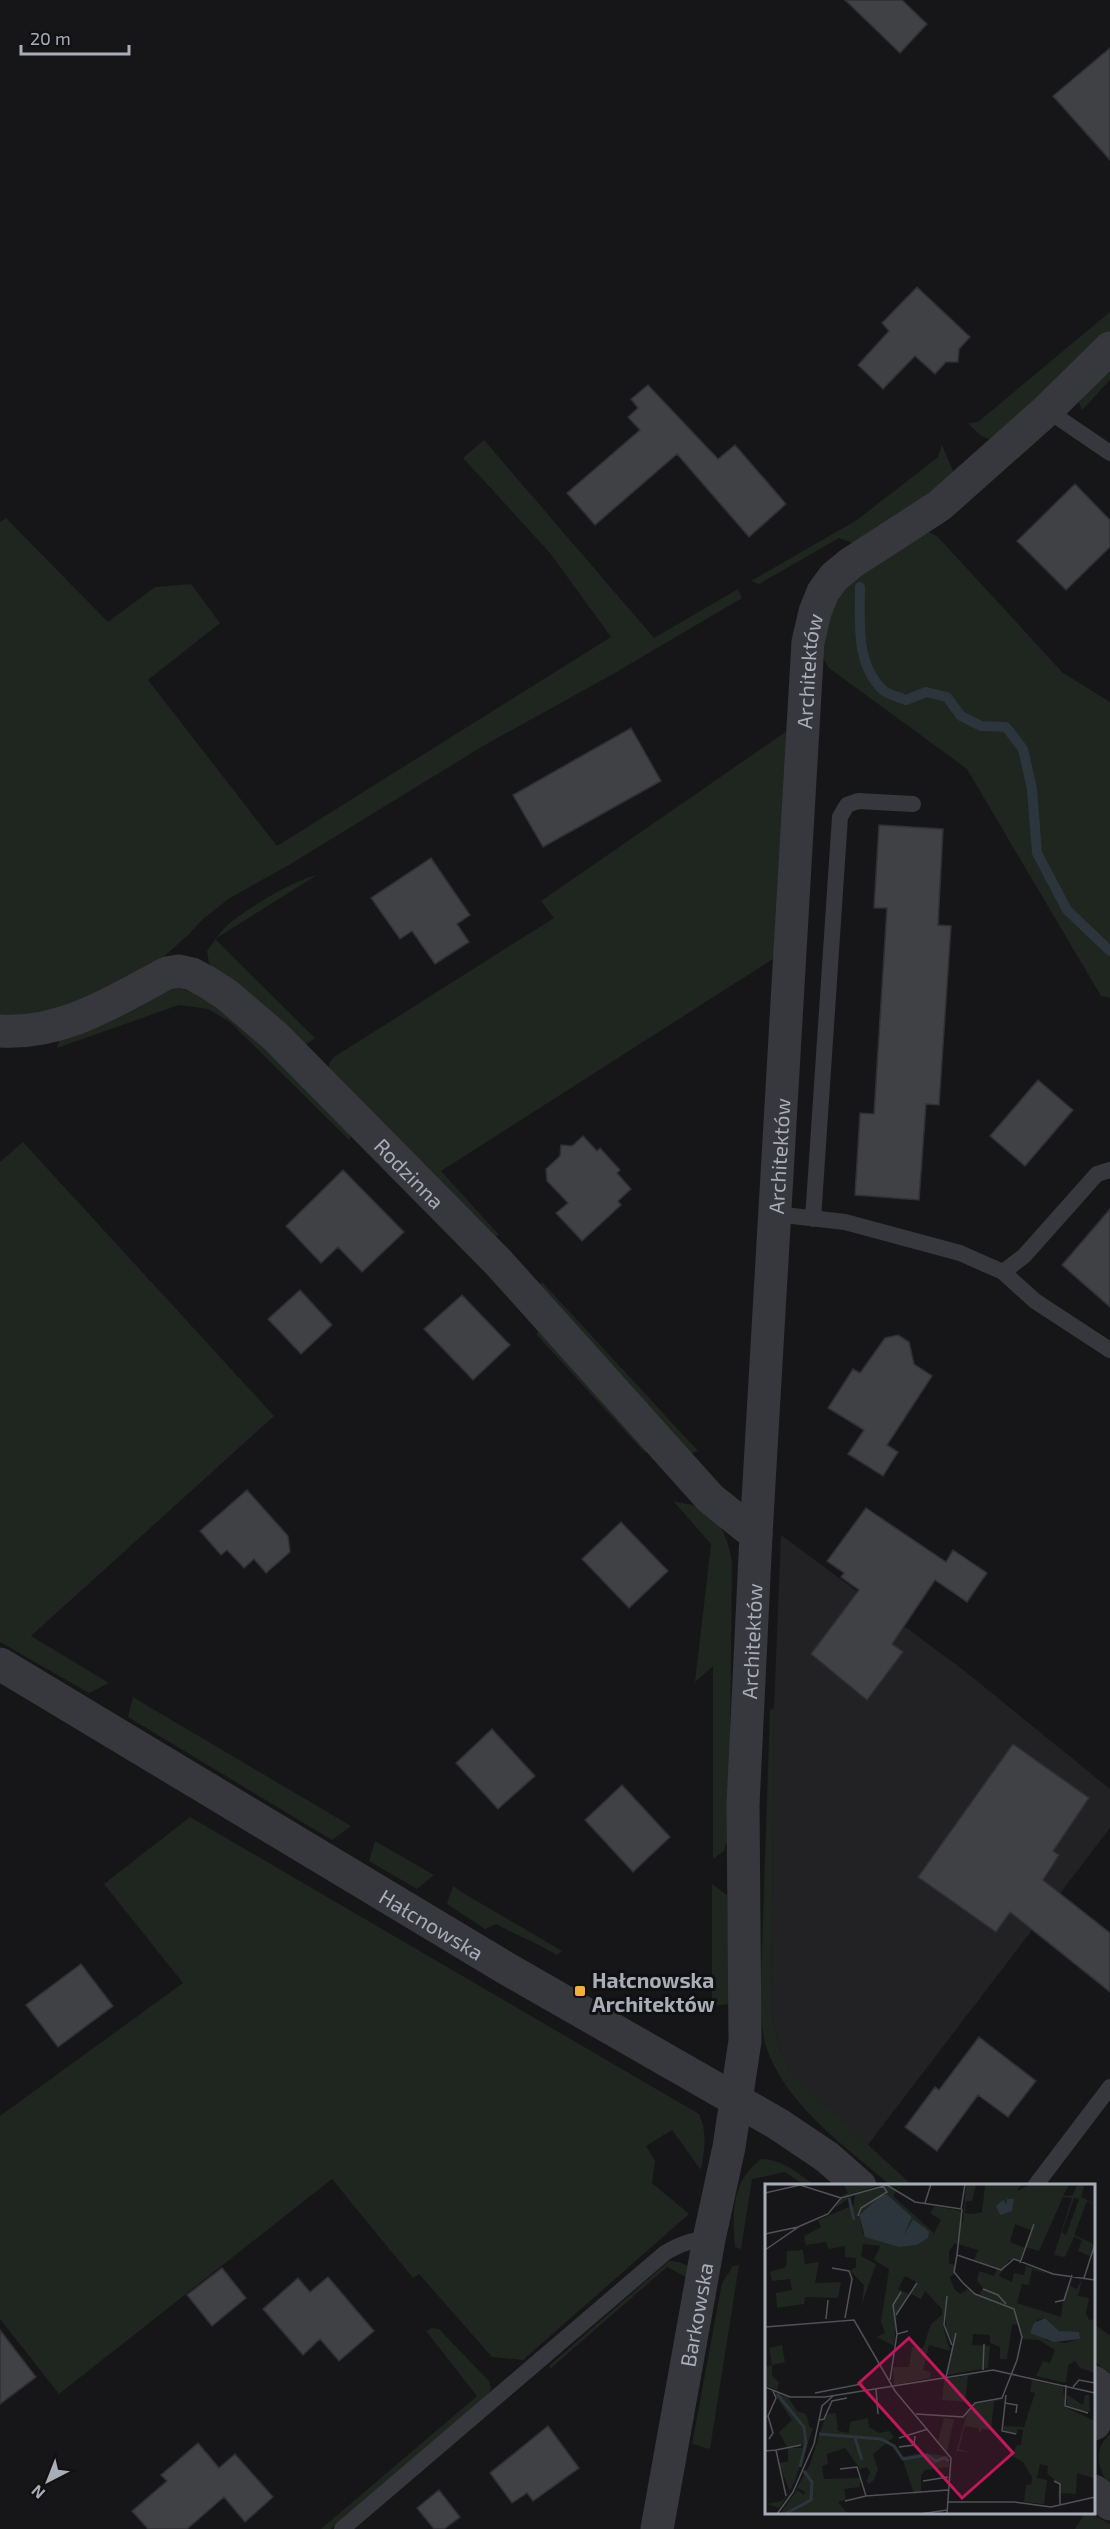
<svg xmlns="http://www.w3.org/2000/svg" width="1110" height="2529" font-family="'Exo 2',sans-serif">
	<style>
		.built { fill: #222225 }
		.green { fill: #1e261f }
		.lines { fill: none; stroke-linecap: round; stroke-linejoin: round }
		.stream { stroke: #2c353c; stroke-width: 10 }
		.building { fill: #404145; stroke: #303034; stroke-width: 1.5 }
		.service { stroke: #37383d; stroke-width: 16 }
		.minor { stroke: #37383d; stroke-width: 33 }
		.tertiary { stroke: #37383d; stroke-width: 33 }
		.poi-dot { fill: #f2b134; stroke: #111113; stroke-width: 2 }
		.labels { text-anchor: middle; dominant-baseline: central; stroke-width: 6; stroke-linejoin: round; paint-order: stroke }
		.street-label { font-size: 21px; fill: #a8adb8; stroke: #111113 }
		.poi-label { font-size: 21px; font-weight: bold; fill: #a8adb8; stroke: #111113; text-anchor: start }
		.inset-river { fill: none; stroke: #2c353c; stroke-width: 3 }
		.inset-road { fill: none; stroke: #505258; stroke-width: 1.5 }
		.view { fill: #c2185b; fill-opacity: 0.15; stroke: #c2185b; stroke-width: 3 }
		.inset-edge { fill: none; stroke: #a8adb8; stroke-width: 3 }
	</style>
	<rect width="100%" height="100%" fill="#161618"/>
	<path class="built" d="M 781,1535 L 966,1672 L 1110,1789 L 1110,1828 L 867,2146 L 792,2075 L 780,2051 L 771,2012 L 774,1708 Z"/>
	<path class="green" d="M 1110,312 L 1110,335 L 998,439 C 983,440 978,434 968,423 L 978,422 Z
		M 1110,367 L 1110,380 L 1082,410 L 1079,402 Z
		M 484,440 L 654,638 L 738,589 L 742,598 L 613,674 L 483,746 L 289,865 L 230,898 L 203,919 L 188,935 L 159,961 L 97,999 L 0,1021 L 0,522 L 6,518 L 108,622 L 155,587 L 191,584 L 220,623 L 148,680 L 277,846 L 611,637 L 550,553 L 463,458 Z
		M 942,445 L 956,478 L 861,546 L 839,538 L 759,584 L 751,581 L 857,520 L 938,457 Z
		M 924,530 L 937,536 L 1063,673 L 1110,702 L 1110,998 L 1101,996 L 967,769 L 829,668 C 821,658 823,650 823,637 C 825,583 885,556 924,530 Z
		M 787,731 L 776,957 L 441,1171 L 499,1235 L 487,1238 L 329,1074 L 329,1063 L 334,1057 L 554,918 L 541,901 Z
		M 317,875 L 215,939 L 315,1038 L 303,1047 L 219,974 L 209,963 L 207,951 C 214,941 221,930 231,922 C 250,907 294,880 317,875 Z
		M 176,987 L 215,1000 L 354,1130 L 349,1140 L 230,1022 L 208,1009 L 179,1005 L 57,1048 L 61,1035 L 160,991 Z
		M 23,1142 L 274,1416 L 31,1636 L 109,1683 L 89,1693 L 0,1642 L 0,1162 Z
		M 542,1282 L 698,1451 L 684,1456 L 536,1290 Z
		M 543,1328 L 648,1445 L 645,1453 L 536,1334 Z
		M 673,1501 C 681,1503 692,1504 700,1508 C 721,1518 729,1542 732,1563 L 729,1832 L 724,1851 L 713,1859 L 713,1666 L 695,1682 L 711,1544 Z
		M 133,1697 L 136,1699 L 351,1826 L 332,1840 L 128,1717 Z
		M 774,1708 L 771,2012 L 780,2051 L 792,2075 L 912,2185 L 890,2185 C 844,2145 785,2105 765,2044 C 762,2032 762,2019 760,2007 L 770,1710 Z
		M 190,1817 L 699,2114 C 708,2133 704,2150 701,2170 L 672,2130 L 646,2146 L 655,2161 L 652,2183 L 689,2214 L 523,2360 L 492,2357 L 419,2274 L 413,2278 L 332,2179 L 59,2394 L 0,2319 L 0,2116 L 183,1983 L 104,1884 Z
		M 375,1841 L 434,1875 L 417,1889 L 369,1861 Z
		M 712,1884 L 727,1895 L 730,2004 L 712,2006 Z
		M 453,1886 L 463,1893 L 562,1951 L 557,1955 C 537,1943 516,1935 496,1924 L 485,1929 L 447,1904 Z
		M 761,2159 C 783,2159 798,2174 815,2185 L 804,2185 L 785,2172 L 752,2179 L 741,2249 L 735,2247 C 732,2212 732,2181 761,2159 Z
		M 669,2261 L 679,2262 L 688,2266 L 686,2277 L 667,2267 L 550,2369 L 550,2365 Z
		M 739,2265 L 710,2449 L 692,2444 L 722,2283 L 733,2266 Z
		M 1094,2324 L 1110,2336 L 1110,2373 L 1094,2361 Z
		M 432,2328 L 439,2329 L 489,2381 L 491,2389 L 488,2395 L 331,2529 L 321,2529 L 477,2396 L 426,2331 Z
		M 1110,2434 L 1110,2485 C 1097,2470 1093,2448 1110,2434 Z
		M 1085,2513 L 1090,2513 L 1110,2524 L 1110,2529 L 1075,2529 Z"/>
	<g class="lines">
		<path class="stream" d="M 860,587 C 860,622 855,665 884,691 C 889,695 900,697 906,700 L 926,692 L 947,697 L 961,716 L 981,726 L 1006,727 L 1023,749 L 1032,789 L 1037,853 L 1067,910 L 1110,951"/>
	</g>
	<path class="building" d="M 845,0 L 902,0 L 927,24 L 900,53 Z
		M 1110,48 L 1110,160 L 1053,96 Z
		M 917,287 L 970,337 L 959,349 L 958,362 L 946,362 L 935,374 L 915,356 L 883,389 L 858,365 L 889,331 L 882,323 Z
		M 648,385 L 718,459 L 735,445 L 786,504 L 749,537 L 677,454 L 595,525 L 567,493 L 640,430 L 628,417 L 638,408 L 631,399 Z
		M 1075,484 L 1110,520 L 1110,547 L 1066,590 L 1017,541 Z
		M 631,728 L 661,781 L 543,847 L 513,795 Z
		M 879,825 L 943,829 L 938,925 L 951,926 L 939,1105 L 926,1104 L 919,1200 L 855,1195 L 860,1113 L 874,1114 L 887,908 L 874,908 Z
		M 431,858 L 470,915 L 457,924 L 469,942 L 435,964 L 412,931 L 400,939 L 371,898 Z
		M 1038,1080 L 1073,1110 L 1025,1166 L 990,1136 Z
		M 583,1136 L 597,1151 L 600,1148 L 620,1170 L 617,1173 L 631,1189 L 618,1201 L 621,1205 L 582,1241 L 556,1213 L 568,1203 L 547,1181 L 546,1169 L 560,1156 L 561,1145 L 572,1146 Z
		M 343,1170 L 404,1232 L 362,1272 L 338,1247 L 321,1263 L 286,1226 Z
		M 1110,1209 L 1110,1307 L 1062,1265 Z
		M 300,1290 L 332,1325 L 301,1354 L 268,1319 Z
		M 462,1295 L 510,1345 L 473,1380 L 424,1329 Z
		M 898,1335 L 909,1342 L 914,1364 L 932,1376 L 887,1445 L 898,1452 L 883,1476 L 848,1454 L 864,1430 L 828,1408 L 853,1369 L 860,1373 L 885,1338 Z
		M 247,1490 L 288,1536 L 290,1552 L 266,1573 L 254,1559 L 244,1568 L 227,1550 L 221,1555 L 200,1531 Z
		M 866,1508 L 946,1562 L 953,1550 L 987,1573 L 967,1602 L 935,1580 L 892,1644 L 903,1652 L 867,1700 L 811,1654 L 859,1590 L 841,1577 L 844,1573 L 827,1561 Z
		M 621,1522 L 668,1571 L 629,1608 L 582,1559 Z
		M 492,1729 L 535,1776 L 498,1809 L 456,1763 Z
		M 1013,1744 L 1089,1798 L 1053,1851 L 1059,1855 L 1043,1880 L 1110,1933 L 1110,1992 L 1010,1912 L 996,1932 L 918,1877 Z
		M 622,1785 L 670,1837 L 633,1872 L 585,1820 Z
		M 81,1964 L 113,2006 L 58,2047 L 26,2005 Z
		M 979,2037 L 1036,2081 L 1008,2117 L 978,2095 L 937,2151 L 905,2127 L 935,2087 L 939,2090 Z
		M 222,2268 L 246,2298 L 212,2326 L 187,2295 Z
		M 328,2277 L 374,2331 L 339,2361 L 320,2339 L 303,2355 L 263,2309 L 298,2278 L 310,2292 Z
		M 0,2330 L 36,2377 L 0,2404 Z
		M 548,2426 L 579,2468 L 533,2501 L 527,2493 L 512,2503 L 490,2473 Z
		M 198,2443 L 219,2468 L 235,2454 L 273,2497 L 245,2522 L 224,2497 L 187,2529 L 148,2529 L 132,2511 L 167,2481 L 161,2475 Z
		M 439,2490 L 460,2517 L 444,2529 L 434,2529 L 417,2508 Z"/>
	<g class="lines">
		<path class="service" d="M 1047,410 L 1110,453
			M 775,1214 L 845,1222 L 960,1253 L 1003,1272 L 1035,1301 L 1110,1350
			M 813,1219 L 840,817 L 847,805 L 858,801 L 913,804
			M 1003,1272 L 1024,1256 L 1097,1174 L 1110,1170
			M 1035,2186 L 1110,2087
			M 342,2529 L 665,2253 C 680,2244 691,2240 709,2239"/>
		<g class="minor">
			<path id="s1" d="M 0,1031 C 63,1035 114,1001 167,973 L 179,971 L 192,974 L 207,982 L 227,995 L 276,1037 L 498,1262 L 710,1498 L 756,1535"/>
			<path d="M 1094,2424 L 1110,2399"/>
			<path d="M 1094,2491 L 1110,2504"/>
			<path id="s2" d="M 657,2529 L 709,2239 L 729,2147 L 745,2041 L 743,1805 L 756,1535 L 808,642 L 815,612 L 823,592 L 834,577 L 851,563 L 939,506 L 1047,410 L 1110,348"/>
		</g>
		<g class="tertiary">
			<path id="s3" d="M 0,1664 L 509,1970 L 778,2124 L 827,2157 L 860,2186"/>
			<path d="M 1094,2382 L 1110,2395"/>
		</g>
	</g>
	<rect class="poi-dot" x="574" y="1985" width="12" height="12" rx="3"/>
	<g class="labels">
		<g class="street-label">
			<text stroke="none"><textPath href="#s2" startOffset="1868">Architektów</textPath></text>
			<text stroke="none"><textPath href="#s2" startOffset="1382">Architektów</textPath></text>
			<text stroke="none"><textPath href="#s1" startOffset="501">Rodzinna</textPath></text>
			<text stroke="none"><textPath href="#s2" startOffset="896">Architektów</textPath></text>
			<text stroke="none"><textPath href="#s3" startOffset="504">Hałcnowska</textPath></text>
			<text stroke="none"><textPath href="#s2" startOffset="218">Barkowska</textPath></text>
		</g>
		<g class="poi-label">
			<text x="592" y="1979">Hałcnowska<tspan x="592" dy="24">Architektów</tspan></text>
		</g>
	</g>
	<g transform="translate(765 2184)">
		<rect width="330" height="330" fill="#161618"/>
		<path d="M 78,0 L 118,0 L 86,10 L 121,2 L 132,6 L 128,12 L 169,49 L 176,36 L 165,29 L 170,22 L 196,27 L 197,39 L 198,38 L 201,0 L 211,0 L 207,17 L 201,17 L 200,29 L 209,30 L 217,28 L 220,2 L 213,0 L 257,0 L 252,7 L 266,0 L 305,0 L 298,11 L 303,12 L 308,11 L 312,0 L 320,0 L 316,13 L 330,20 L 330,21 L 322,17 L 309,51 L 329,60 L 325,72 L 313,67 L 317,56 L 309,53 L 300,73 L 289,71 L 307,14 L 298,13 L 274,67 L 261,63 L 271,38 L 266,46 L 250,40 L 245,58 L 260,64 L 255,76 L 244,76 L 234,92 L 247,98 L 249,89 L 259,91 L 261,82 L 282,89 L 267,86 L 264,101 L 257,100 L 252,119 L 296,133 L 298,117 L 308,93 L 305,102 L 312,105 L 317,95 L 313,112 L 324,114 L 321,129 L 324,136 L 330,135 L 330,189 L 315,184 L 310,177 L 303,181 L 301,199 L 271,192 L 278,177 L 285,179 L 290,166 L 274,156 L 258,155 L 252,140 L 247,141 L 242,175 L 235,175 L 235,163 L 225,159 L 225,151 L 208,150 L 207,161 L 225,162 L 223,184 L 182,191 L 188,158 L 181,145 L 181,116 L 178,142 L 185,167 L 164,161 L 158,186 L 166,188 L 165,194 L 129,201 L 128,183 L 144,183 L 147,163 L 158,164 L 166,140 L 177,131 L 177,125 L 160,107 L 156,115 L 146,110 L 153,99 L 140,92 L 133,105 L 144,110 L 132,129 L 129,162 L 112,153 L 120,149 L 116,138 L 124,85 L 109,76 L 115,62 L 98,60 L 96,72 L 111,80 L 97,120 L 99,101 L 85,87 L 91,83 L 91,74 L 80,73 L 80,62 L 64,65 L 61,58 L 41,61 L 39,52 L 56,43 L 53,36 L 89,21 L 90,10 L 70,24 L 76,12 L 83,9 ZM 123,11 L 147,33 L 139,51 L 148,35 L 164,47 L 152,61 L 134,63 L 98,50 L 94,30 ZM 309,14 L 314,15 L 301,51 L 297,48 ZM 190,59 L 213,66 L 209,76 L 232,84 L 229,92 L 214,87 L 212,97 L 218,104 L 214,111 L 203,105 L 195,110 L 189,105 L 185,93 L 189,90 L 189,81 L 184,79 L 184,67 ZM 280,134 L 294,147 L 314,150 L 314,155 L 300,159 L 281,156 L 272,136 ZM 38,66 L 40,80 L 54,78 L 50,99 L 76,98 L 73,114 L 40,113 L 39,120 L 12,124 L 11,109 L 27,106 L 25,95 L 7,97 L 5,88 L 21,83 L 22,67 ZM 17,161 L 20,178 L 7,181 L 7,191 L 14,199 L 12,206 L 0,201 L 0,183 L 7,181 L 4,164 ZM 211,190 L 203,192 L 200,218 L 177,216 L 179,196 L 174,196 ZM 267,196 L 298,203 L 300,223 L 330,237 L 330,306 L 328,294 L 312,289 L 311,310 L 295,309 L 293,319 L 294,300 L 282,289 L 283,282 L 275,280 L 272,294 L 282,296 L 279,320 L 259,318 L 261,301 L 266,300 L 267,293 L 258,278 L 247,272 L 252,261 L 256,261 L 258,246 L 253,245 L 252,250 L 239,248 L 238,242 L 259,243 L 270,209 L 265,208 ZM 8,208 L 23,213 L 32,227 L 41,230 L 45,244 L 48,244 L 30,296 L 24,309 L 14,324 L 2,320 L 17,317 L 25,307 L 13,279 L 23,278 L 23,264 L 38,264 L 37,260 L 22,263 L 14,248 L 27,236 ZM 301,210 L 318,221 L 320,211 L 324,211 L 325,228 L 302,223 ZM 238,215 L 229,218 L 226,246 L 217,245 L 215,250 L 213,244 L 200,242 L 194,265 L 208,269 L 192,267 L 190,272 L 202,229 L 210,220 ZM 71,229 L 73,247 L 84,249 L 85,238 L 103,234 L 104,243 L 114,249 L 124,247 L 129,253 L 108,270 L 113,285 L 109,296 L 104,300 L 101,297 L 105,289 L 102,283 L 95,285 L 80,264 L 62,270 L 63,280 L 57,282 L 59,295 L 95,294 L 95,303 L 79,305 L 81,316 L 73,318 L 83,330 L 15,330 L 32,306 L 39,311 L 40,308 L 32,304 L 46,278 L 61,230 ZM 179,234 L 189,235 L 182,268 L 173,257 ZM 157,269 L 183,272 L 184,283 L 160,286 L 156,292 L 156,309 L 149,310 L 137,273 Z" fill="#1e261f" fill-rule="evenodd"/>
		<path d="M 117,11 L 123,11 L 147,33 L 139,51 L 148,35 L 164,47 L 163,54 L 152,61 L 134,63 L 100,53 L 94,31 ZM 242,15 L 249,15 L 247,27 L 235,31 L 231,22 L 238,16 L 242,21 ZM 280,134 L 294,147 L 314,148 L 315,155 L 289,158 L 265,149 L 269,139 Z" fill="#2c353c"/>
		<path class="inset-river" d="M 84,14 L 89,36M 12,210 L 39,243 L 41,259 L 35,283M 54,250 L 116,255 L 129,262 L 138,275 L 162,271 L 171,277 L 179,274 L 184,277M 90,254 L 97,276M 20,330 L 46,316 L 47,298 L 39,287"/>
		<path class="inset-road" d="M 0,9 L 35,1 L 76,14 L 63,30 L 35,42 L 0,66M 76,14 L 122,1 L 150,18 L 196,25 L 200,0M 160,19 L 166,0M 197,25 L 192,71 L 236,86 L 249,75 L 288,90 L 330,96M 93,32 L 96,24 L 122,8 L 118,2M 0,50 L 33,43M 255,79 L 269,40M 67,84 L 84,87 L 87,95 L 80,134M 319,94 L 330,60M 218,105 L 233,111 L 241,120M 182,112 L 179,141 L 187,161M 290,118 L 299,116 L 307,91M 131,131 L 152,99M 61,135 L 63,116M 0,143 L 89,136 L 130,207 L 186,274 L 182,330M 132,150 L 128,121 L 136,108M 218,186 L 219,160M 181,193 L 191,149M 125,196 L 132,150 L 143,147M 301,201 L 300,222 L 323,229M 0,203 L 25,213 L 60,213 L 228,186 L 330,209M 308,203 L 314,196 L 330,199M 111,205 L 113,230M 50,209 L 96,200 L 99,206M 241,211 L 237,247 L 251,250M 240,219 L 252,221 L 251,229M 151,230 L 198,233 L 210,219 L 237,214 L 252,176 L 257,153 L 249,125 L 210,110 L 198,99 L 189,88 L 192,71M 55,236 L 59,235 L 67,217 L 82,214M 134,254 L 163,245M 4,255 L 8,249 L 3,232 L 11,214 L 8,207M 134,263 L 149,261 L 150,252M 11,266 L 36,261M 0,267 L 11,266 L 21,312M 75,285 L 92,283 L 101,312 L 183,306M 158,297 L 183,293M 289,297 L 295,300 L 295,320M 80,317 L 101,312M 182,318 L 249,318 L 286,323 L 330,313M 12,330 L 28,308 L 49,260 L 57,222 L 68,212M 155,330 L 182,326"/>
		<path class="view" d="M 144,154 L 248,269 L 197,314 L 94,199 Z"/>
		<rect width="330" height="330" class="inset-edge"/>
	</g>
	<g transform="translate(48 2481) rotate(222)" stroke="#111113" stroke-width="4.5" paint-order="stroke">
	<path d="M0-4.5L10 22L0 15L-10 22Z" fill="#a8adb8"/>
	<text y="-9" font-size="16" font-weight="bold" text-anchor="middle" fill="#a8adb8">N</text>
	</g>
	<path d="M21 45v9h108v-9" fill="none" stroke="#a8adb8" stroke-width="3"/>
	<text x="30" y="45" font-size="18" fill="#a8adb8" stroke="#111113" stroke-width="4.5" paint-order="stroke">20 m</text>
</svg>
